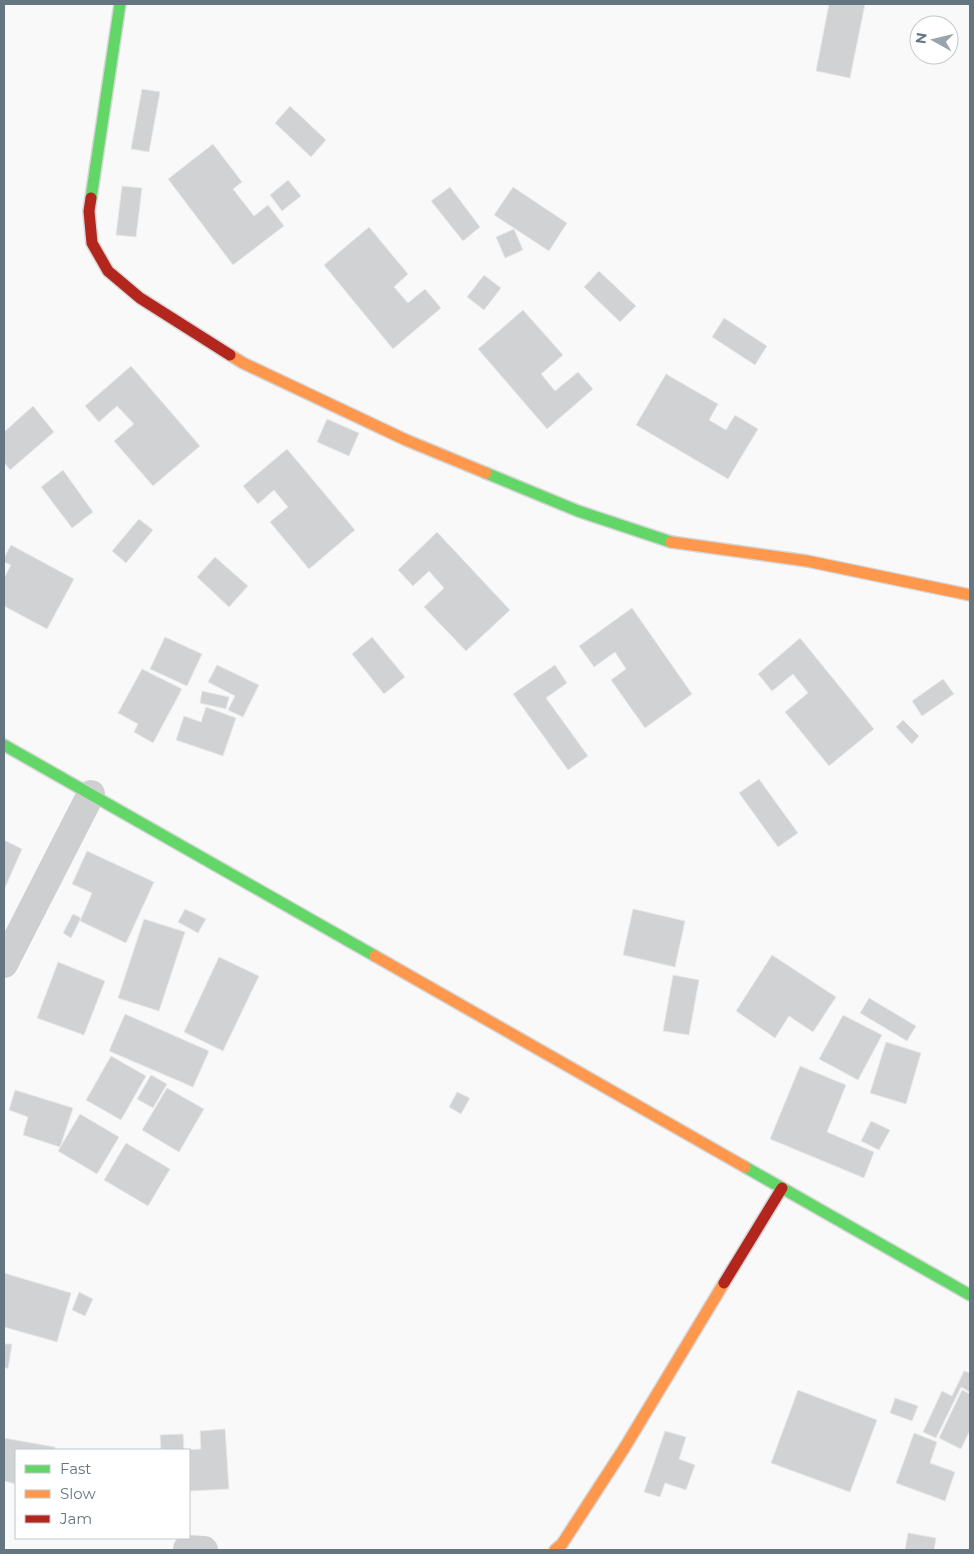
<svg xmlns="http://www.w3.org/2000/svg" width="974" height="1554" font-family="Montserrat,sans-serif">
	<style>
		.building { fill: #d0d2d3; stroke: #e8e8e8 }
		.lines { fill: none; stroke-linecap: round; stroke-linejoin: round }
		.fast-casing { stroke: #d5d6d7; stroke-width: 14 }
		.slow-casing { stroke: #d5d6d7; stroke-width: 14 }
		.jam-casing { stroke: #d5d6d7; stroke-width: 14 }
		.street { stroke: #cecfd0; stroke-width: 28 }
		.fast { stroke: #63d668; stroke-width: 11 }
		.slow { stroke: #ff974d; stroke-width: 11 }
		.jam { stroke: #b3261e; stroke-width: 11 }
	</style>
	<rect width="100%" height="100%" fill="#f9f9f9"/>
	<path class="building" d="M 829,4 L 865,4 L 850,78 L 816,71 Z
		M 142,89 L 160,92 L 149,152 L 131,149 Z
		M 290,106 L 326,140 L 311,157 L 275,123 Z
		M 213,144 L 242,182 L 233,189 L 254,216 L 268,205 L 284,226 L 233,265 L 168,179 Z
		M 288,180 L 301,196 L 282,211 L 270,195 Z
		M 122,186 L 142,188 L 136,237 L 116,235 Z
		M 450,187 L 480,227 L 463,241 L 431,201 Z
		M 513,187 L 567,223 L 549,251 L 494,215 Z
		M 369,227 L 408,274 L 394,287 L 408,303 L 425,289 L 441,308 L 393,349 L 324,265 Z
		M 514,229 L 523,250 L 505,258 L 496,237 Z
		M 599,271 L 636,306 L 620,322 L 584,287 Z
		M 484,275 L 501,288 L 484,310 L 467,297 Z
		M 523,310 L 563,355 L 541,374 L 555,391 L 578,372 L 593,389 L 547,429 L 478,349 Z
		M 724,318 L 767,346 L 755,365 L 712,337 Z
		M 131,366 L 200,446 L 153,486 L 114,441 L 134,424 L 117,406 L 99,422 L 85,406 Z
		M 666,374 L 718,404 L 709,420 L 726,430 L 735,415 L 758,429 L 728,479 L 636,425 Z
		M 33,406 L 54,432 L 10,470 L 4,462 L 4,432 Z
		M 327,419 L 359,433 L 349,456 L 317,442 Z
		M 287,449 L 355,530 L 309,569 L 270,522 L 288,507 L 274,490 L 258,504 L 243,486 Z
		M 63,470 L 93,512 L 72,528 L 41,487 Z
		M 139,519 L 153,530 L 126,563 L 112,551 Z
		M 437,532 L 510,610 L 466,651 L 424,607 L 444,588 L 429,571 L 413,586 L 398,570 Z
		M 11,545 L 74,579 L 47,629 L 4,606 L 4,578 L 11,565 L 4,562 L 4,558 Z
		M 215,557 L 248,586 L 229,607 L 197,577 Z
		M 632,608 L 692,694 L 645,728 L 611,680 L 626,669 L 615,652 L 594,667 L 579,646 Z
		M 165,637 L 202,654 L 187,686 L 150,669 Z
		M 372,637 L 405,677 L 384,694 L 352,654 Z
		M 800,638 L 874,729 L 829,766 L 785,712 L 808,693 L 793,674 L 772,691 L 758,674 Z
		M 217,665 L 259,685 L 243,717 L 228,710 L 235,696 L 208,682 Z
		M 555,665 L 567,683 L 546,698 L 588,756 L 568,770 L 513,694 Z
		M 142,669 L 182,689 L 153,743 L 134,732 L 138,724 L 118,713 Z
		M 943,679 L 954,694 L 922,716 L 912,701 Z
		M 202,691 L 229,697 L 226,709 L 200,703 Z
		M 206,707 L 236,718 L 223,756 L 176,740 L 184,716 L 201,722 Z
		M 903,720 L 919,736 L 912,744 L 896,727 Z
		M 759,779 L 798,833 L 778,847 L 739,793 Z
		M 4,840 L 22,849 L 4,890 Z
		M 87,851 L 154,882 L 126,943 L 80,921 L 92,893 L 72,884 Z
		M 185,909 L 206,919 L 198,933 L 178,922 Z
		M 633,909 L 685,921 L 675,967 L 623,955 Z
		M 73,914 L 81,918 L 71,938 L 63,933 Z
		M 144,919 L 185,932 L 159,1011 L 118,998 Z
		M 772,955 L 836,997 L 813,1032 L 789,1016 L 775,1038 L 736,1011 Z
		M 219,957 L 259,976 L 223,1051 L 184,1032 Z
		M 58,962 L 105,981 L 84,1035 L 37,1018 Z
		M 673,975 L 699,980 L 689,1035 L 663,1031 Z
		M 869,998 L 916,1026 L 907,1041 L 860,1013 Z
		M 125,1014 L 209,1051 L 193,1087 L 109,1051 Z
		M 843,1015 L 882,1035 L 858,1080 L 819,1059 Z
		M 886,1042 L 921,1053 L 906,1104 L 870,1093 Z
		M 111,1056 L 146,1076 L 121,1120 L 86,1100 Z
		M 800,1066 L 846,1085 L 827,1132 L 874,1152 L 864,1178 L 770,1139 Z
		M 151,1075 L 167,1084 L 153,1108 L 137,1099 Z
		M 167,1088 L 204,1109 L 179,1152 L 142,1130 Z
		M 15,1090 L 73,1108 L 60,1147 L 23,1135 L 28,1117 L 9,1110 Z
		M 457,1092 L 470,1098 L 461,1114 L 449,1107 Z
		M 80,1114 L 119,1137 L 97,1174 L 58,1151 Z
		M 871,1121 L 890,1130 L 879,1150 L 861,1141 Z
		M 126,1143 L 170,1169 L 148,1206 L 104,1180 Z
		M 4,1273 L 71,1293 L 57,1342 L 4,1327 Z
		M 79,1292 L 93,1299 L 85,1316 L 72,1310 Z
		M 4,1344 L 12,1344 L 8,1369 L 4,1367 Z
		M 964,1371 L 970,1373 L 970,1392 L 961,1387 L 936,1438 L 923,1432 L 942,1391 L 952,1396 Z
		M 798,1390 L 877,1420 L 850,1492 L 771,1463 Z
		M 962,1390 L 970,1394 L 970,1430 L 961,1449 L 939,1438 Z
		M 895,1398 L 918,1406 L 912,1421 L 890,1413 Z
		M 225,1429 L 229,1489 L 189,1491 L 189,1450 L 161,1450 L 160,1435 L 183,1434 L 184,1450 L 201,1449 L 200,1431 Z
		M 665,1431 L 686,1437 L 679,1459 L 695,1465 L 686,1490 L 665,1483 L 660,1497 L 644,1492 Z
		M 914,1433 L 937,1442 L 930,1463 L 955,1472 L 945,1501 L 896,1483 Z
		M 4,1438 L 55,1447 L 54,1450 L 16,1450 L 16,1484 L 4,1481 Z
		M 908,1533 L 936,1538 L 934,1550 L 905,1550 Z"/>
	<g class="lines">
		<g class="fast-casing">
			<path id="fast" d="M 91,198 L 120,4
				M 486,473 L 578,511 L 671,542
				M 4,745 L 375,956
				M 745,1167 L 970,1295"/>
		</g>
		<g class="slow-casing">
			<path id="slow" d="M 230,355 L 243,363 L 406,440 L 486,473
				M 671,542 L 807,561 L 970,595
				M 375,956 L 745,1167
				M 555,1550 L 562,1544 L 625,1447 L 724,1283"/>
		</g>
		<g class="jam-casing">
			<path id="jam" d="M 91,198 L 89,211 L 92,243 L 108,271 L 140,298 L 230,355
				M 724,1283 L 782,1188"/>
		</g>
		<path class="street" d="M 4,964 L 91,794
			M 187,1549 L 204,1550"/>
		<use href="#fast" class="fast"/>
		<use href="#slow" class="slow"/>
		<use href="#jam" class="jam"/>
	</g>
	<rect width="974" height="1554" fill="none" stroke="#657683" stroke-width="10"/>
	<rect x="15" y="1449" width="175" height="90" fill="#ffffff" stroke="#c1c8cd"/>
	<rect x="25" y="1465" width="25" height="8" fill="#63d668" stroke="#c1c8cd"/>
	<text x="60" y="1474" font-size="15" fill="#657683">Fast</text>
	<rect x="25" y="1490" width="25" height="8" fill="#ff974d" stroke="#c1c8cd"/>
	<text x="60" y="1499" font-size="15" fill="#657683">Slow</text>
	<rect x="25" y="1515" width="25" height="8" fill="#b3261e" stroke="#c1c8cd"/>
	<text x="60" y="1524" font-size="15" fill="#657683">Jam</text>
	<g transform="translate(934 40) rotate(278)"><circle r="24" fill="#ffffff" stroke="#c1c8cd"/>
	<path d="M0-4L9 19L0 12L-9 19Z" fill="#99a4ac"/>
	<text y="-8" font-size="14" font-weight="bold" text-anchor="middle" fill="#657683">N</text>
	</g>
</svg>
